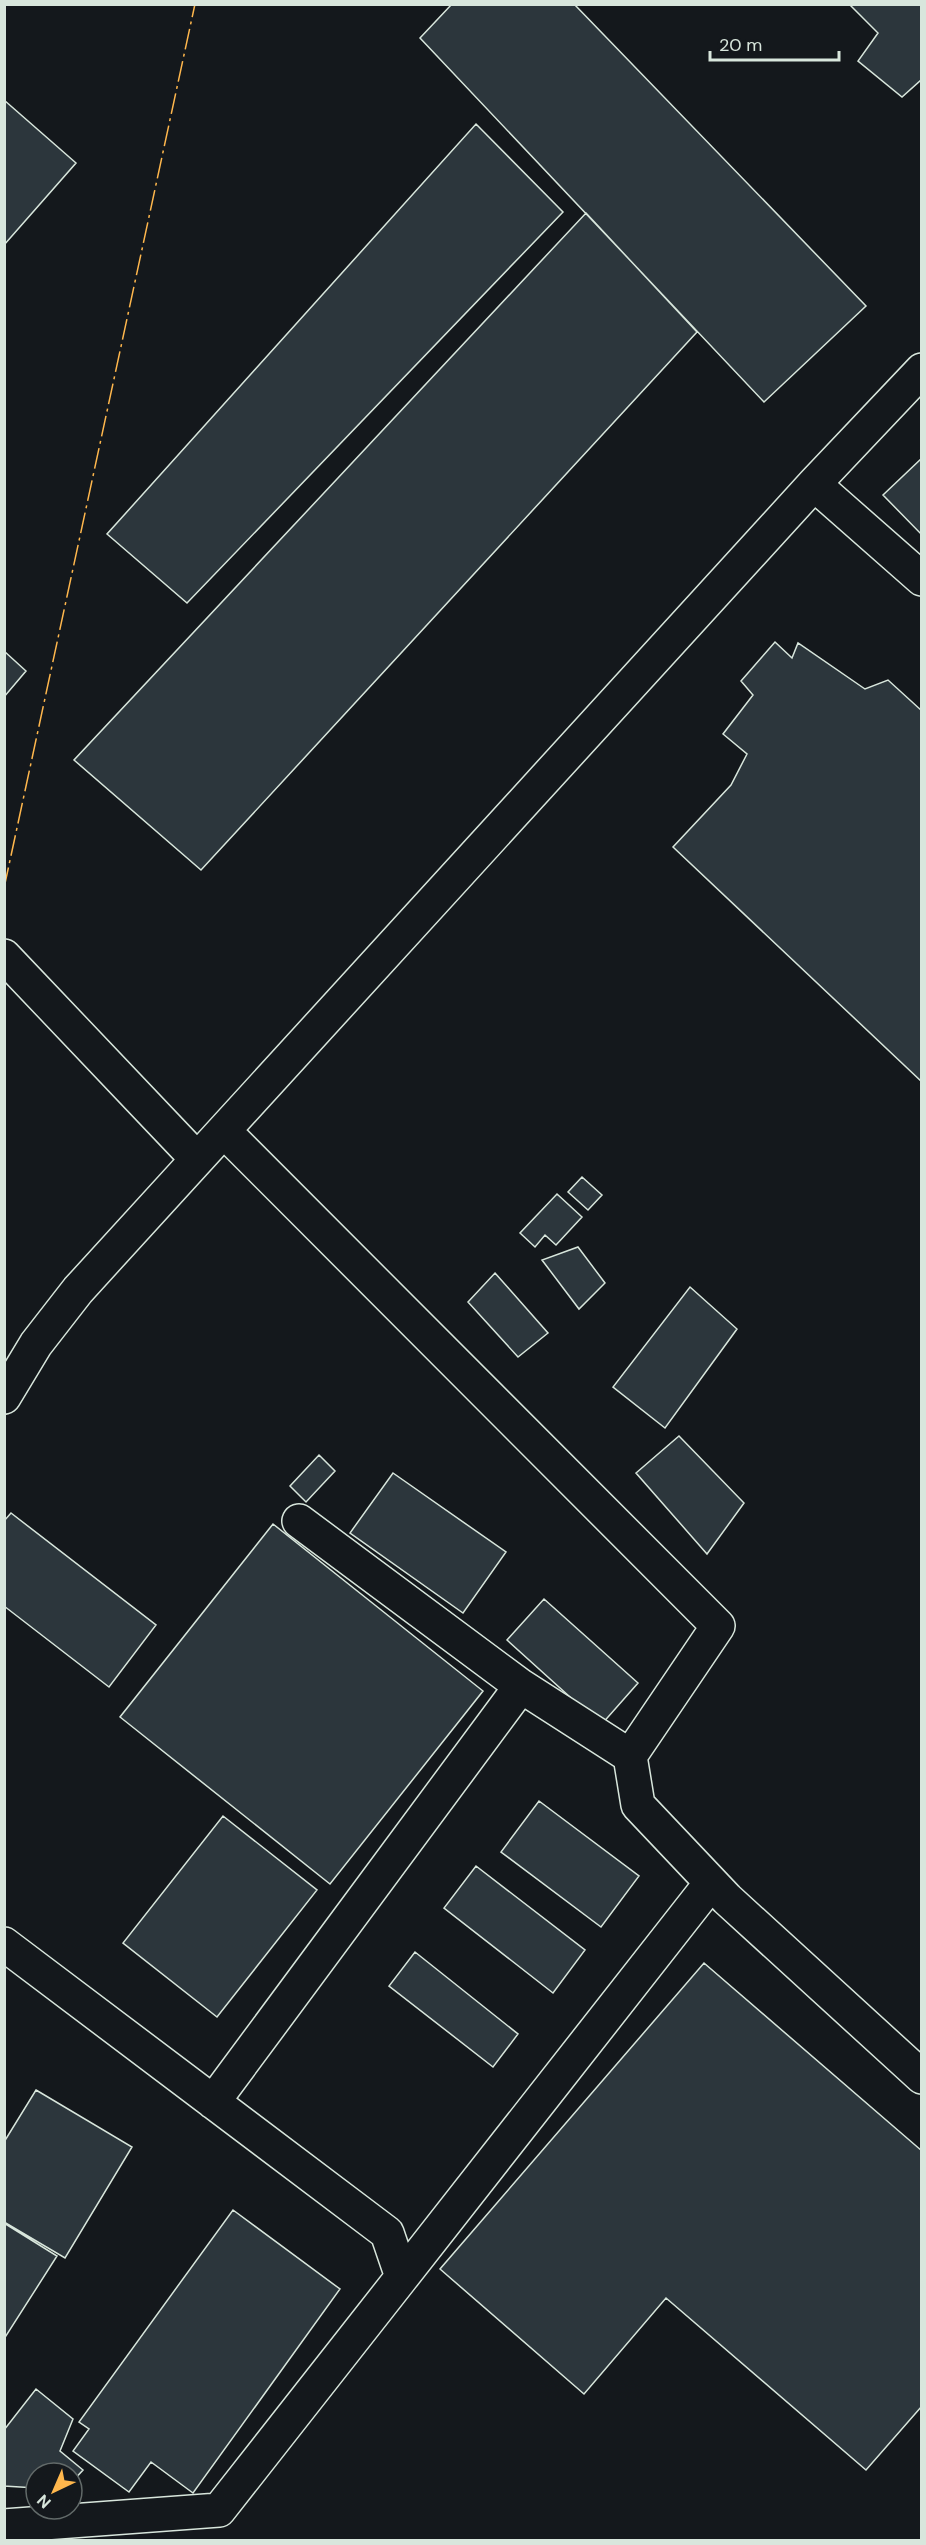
<svg xmlns="http://www.w3.org/2000/svg" width="926" height="2545" font-family="'DM Sans',sans-serif">
	<style>
		.building { fill: #2c363c; stroke: #d8e6dc; stroke-width: 1.5 }
		.lines { fill: none; stroke-linecap: round; stroke-linejoin: round }
		.minor-casing { stroke: #d8e6dc; stroke-width: 36 }
		.minor { stroke: #14181c; stroke-width: 33 }
		.power { stroke: #ffb74d; stroke-width: 1.5; stroke-dasharray: 21 4.5 3 4.5; stroke-linecap: butt }
	</style>
	<rect width="100%" height="100%" fill="#14181c"/>
	<path class="building" d="M 452,4 L 574,4 L 866,306 L 764,402 L 420,38 Z
		M 849,4 L 922,4 L 922,82 L 920,81 L 902,97 L 858,61 L 878,33 Z
		M 4,100 L 76,163 L 4,245 Z
		M 476,124 L 563,212 L 187,603 L 107,534 Z
		M 586,213 L 697,332 L 201,870 L 74,760 Z
		M 922,458 L 922,535 L 883,495 Z
		M 775,642 L 792,658 L 798,643 L 865,689 L 888,680 L 922,711 L 922,1082 L 673,847 L 731,785 L 747,754 L 723,734 L 753,695 L 741,681 Z
		M 4,651 L 26,671 L 4,697 Z
		M 582,1177 L 602,1195 L 588,1210 L 568,1192 Z
		M 557,1194 L 582,1217 L 556,1245 L 545,1235 L 535,1247 L 520,1233 Z
		M 578,1247 L 605,1283 L 579,1309 L 542,1260 Z
		M 495,1273 L 548,1333 L 518,1357 L 468,1302 Z
		M 690,1287 L 737,1329 L 665,1428 L 613,1387 Z
		M 679,1436 L 744,1503 L 707,1554 L 636,1473 Z
		M 319,1455 L 335,1471 L 306,1502 L 290,1486 Z
		M 393,1473 L 506,1552 L 463,1613 L 350,1533 Z
		M 11,1513 L 156,1625 L 109,1687 L 4,1606 L 4,1521 Z
		M 273,1524 L 483,1691 L 330,1884 L 120,1717 Z
		M 544,1599 L 638,1683 L 601,1725 L 507,1640 Z
		M 539,1801 L 639,1876 L 601,1927 L 501,1852 Z
		M 223,1816 L 317,1890 L 217,2017 L 123,1943 Z
		M 476,1866 L 585,1950 L 553,1993 L 444,1908 Z
		M 415,1952 L 518,2034 L 493,2067 L 389,1986 Z
		M 704,1963 L 922,2151 L 922,2406 L 866,2470 L 666,2298 L 584,2394 L 440,2269 Z
		M 36,2090 L 132,2147 L 65,2258 L 4,2222 L 4,2142 Z
		M 233,2210 L 340,2289 L 193,2493 L 151,2462 L 129,2492 L 73,2451 L 89,2429 L 79,2422 Z
		M 4,2223 L 57,2256 L 4,2339 Z
		M 36,2389 L 73,2419 L 60,2451 L 83,2470 L 72,2482 L 72,2473 L 36,2473 L 36,2488 L 4,2486 L 4,2430 Z"/>
	<g class="lines">
		<g class="minor-casing">
			<path id="minor" d="M 814,484 L 922,579
				M 4,956 L 197,1159
				M 224,1131 L 718,1626 L 630,1756 L 638,1805 L 727,1899 L 922,2077
				M 4,1397 L 36,1344 L 78,1290 L 814,484 L 922,370
				M 299,1521 L 521,1686
				M 4,1944 L 387,2233 L 402,2277 L 219,2510 L 4,2526
				M 213,2102 L 521,1686 L 630,1756
				M 402,2277 L 711,1883"/>
		</g>
		<use href="#minor" class="minor"/>
		<path class="power" d="M 4,888 L 195,4"/>
	</g>
	<rect width="926" height="2545" fill="none" stroke="#d8e6dc" stroke-width="12"/>
	<g transform="translate(54 2491) rotate(224)"><circle r="28" fill="#14181c" stroke="#626a69" stroke-width="1.5"/>
	<path d="M0-4.5L10 22L0 15L-10 22Z" fill="#ffb74d"/>
	<text y="-9" font-size="16" font-weight="bold" text-anchor="middle" fill="#d8e6dc">N</text>
	</g>
	<path d="M710 51v9h129v-9" fill="none" stroke="#d8e6dc" stroke-width="3"/>
	<text x="719" y="51" font-size="18" fill="#d8e6dc" stroke="#14181c" stroke-width="4.5" paint-order="stroke">20 m</text>
</svg>
